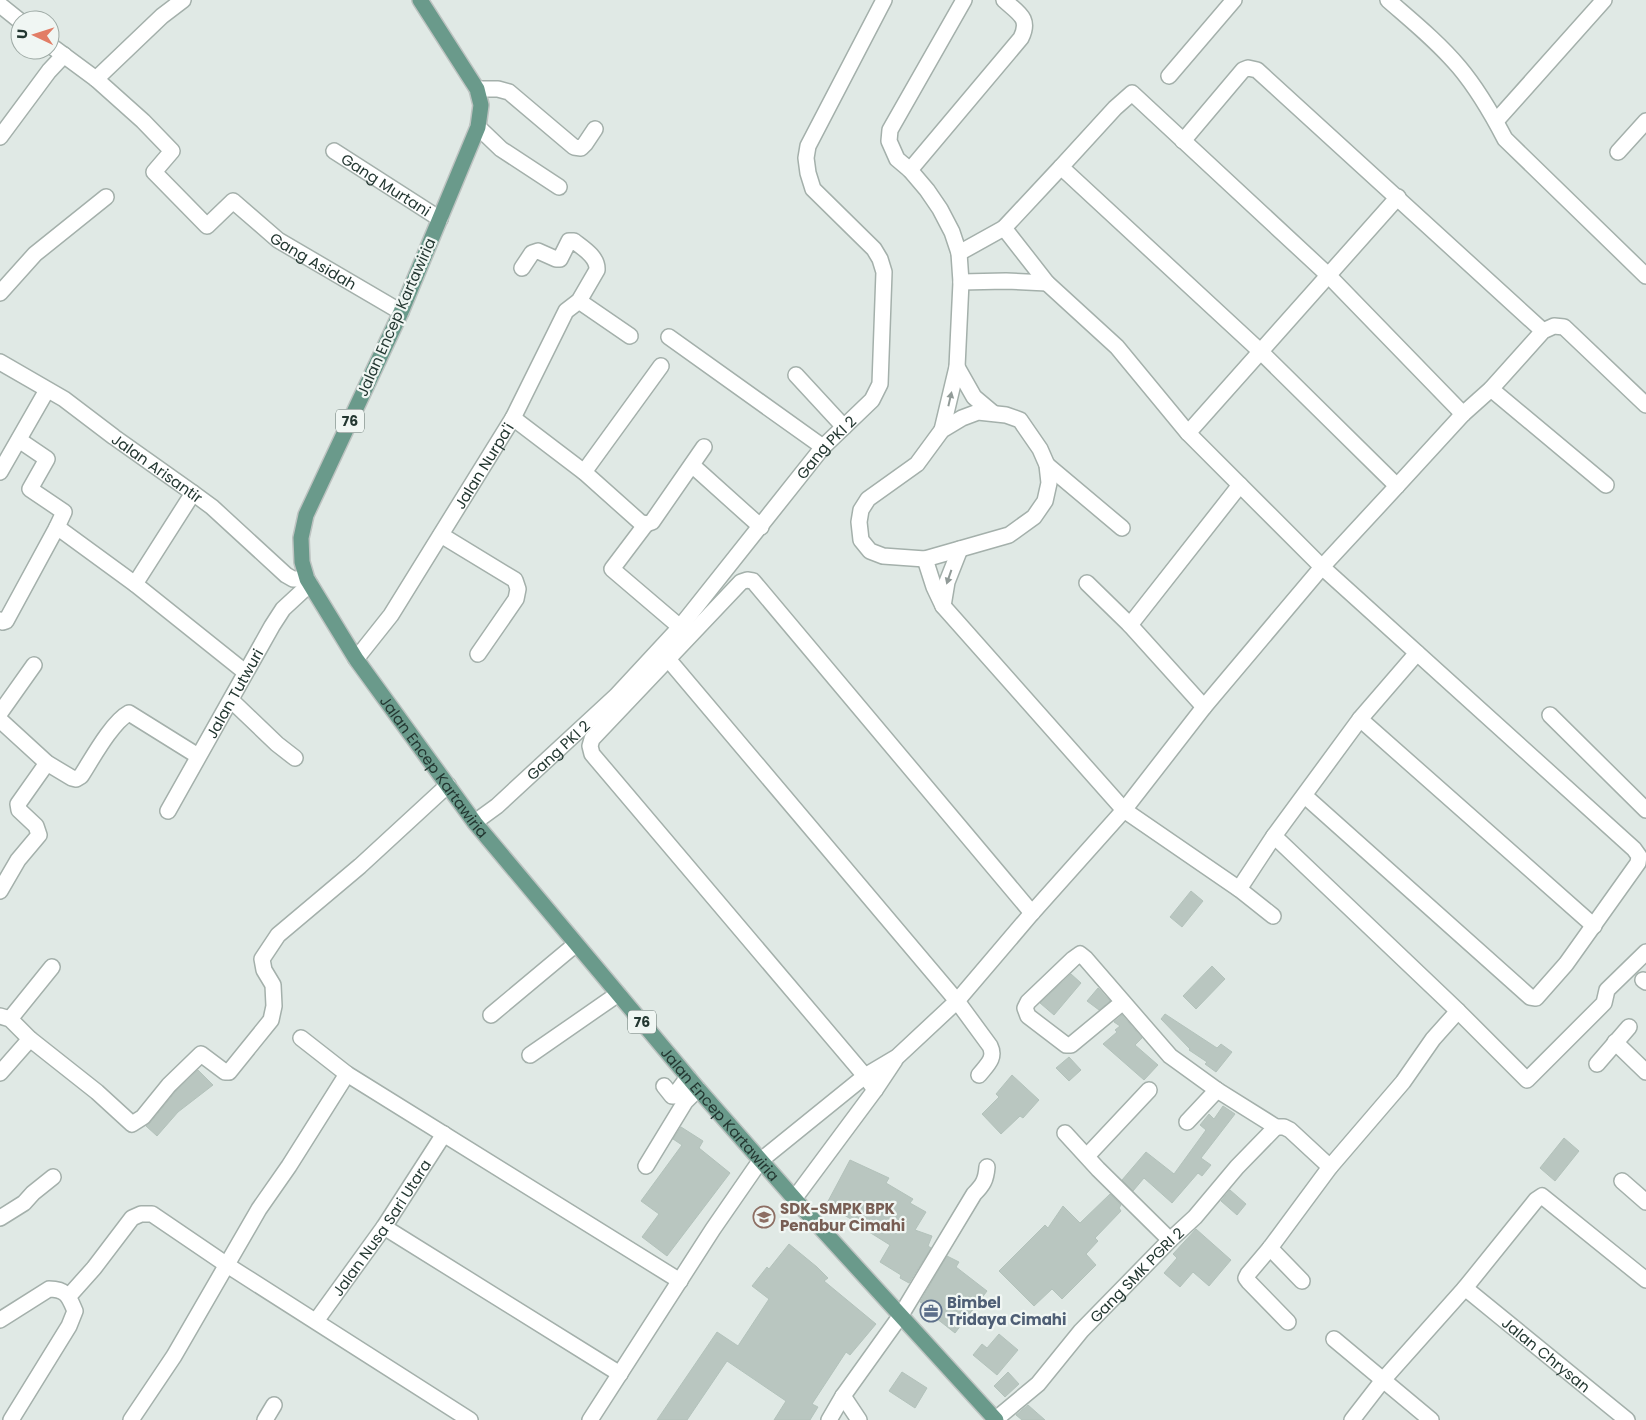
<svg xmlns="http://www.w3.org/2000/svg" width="1646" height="1420" font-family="Poppins,sans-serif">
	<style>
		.building { fill: #b9c6c0; stroke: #b3c2bb }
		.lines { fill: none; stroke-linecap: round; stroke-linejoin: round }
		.minor-casing { stroke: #a4b0ab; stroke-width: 18 }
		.primary-casing { stroke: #bdc3c1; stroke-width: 18 }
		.minor { stroke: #fff; stroke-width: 15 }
		.primary { stroke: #6a9a8b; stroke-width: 15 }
		.oneway { fill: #919b98 }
		.labels { text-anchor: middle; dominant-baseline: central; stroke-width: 4.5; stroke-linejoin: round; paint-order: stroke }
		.shield { fill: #f0f6f3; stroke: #60706b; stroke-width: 1 }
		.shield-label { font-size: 14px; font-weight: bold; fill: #233731 }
		.street-label { font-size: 15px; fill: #233731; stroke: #f0f6f3 }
		.education-label { font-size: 15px; font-weight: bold; fill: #785e54; stroke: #f0f6f3; text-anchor: start }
		.service-label { font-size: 15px; font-weight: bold; fill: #4e5e75; stroke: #f0f6f3; text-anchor: start }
	</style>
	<rect width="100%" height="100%" fill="#e0e9e5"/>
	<path class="building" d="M 1191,891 L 1203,901 L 1182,927 L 1170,917 Z
		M 1212,966 L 1225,979 L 1196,1009 L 1183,996 Z
		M 1071,974 L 1081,983 L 1054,1015 L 1040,1003 Z
		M 1098,988 L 1110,1001 L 1099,1010 L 1087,1001 Z
		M 1165,1014 L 1217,1048 L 1221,1044 L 1232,1052 L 1216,1072 L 1205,1064 L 1207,1062 L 1189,1050 L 1190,1049 L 1161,1019 Z
		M 1122,1015 L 1142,1038 L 1135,1045 L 1158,1065 L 1144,1080 L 1103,1044 L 1117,1032 L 1115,1030 L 1120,1026 L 1114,1022 Z
		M 1069,1057 L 1081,1070 L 1069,1081 L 1056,1068 Z
		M 198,1070 L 213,1085 L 178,1112 L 157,1136 L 146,1126 L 150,1123 L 176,1091 Z
		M 1012,1075 L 1039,1100 L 1023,1118 L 1020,1116 L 1001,1134 L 982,1114 L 999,1097 L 996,1094 Z
		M 1223,1106 L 1235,1114 L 1201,1158 L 1211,1165 L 1202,1176 L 1198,1173 L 1172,1203 L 1144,1178 L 1133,1191 L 1122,1180 L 1146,1152 L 1174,1174 L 1206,1130 L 1200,1125 L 1209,1114 L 1214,1119 Z
		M 681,1127 L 703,1141 L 699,1148 L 730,1173 L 667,1256 L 642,1237 L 659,1214 L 641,1201 L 682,1145 L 673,1139 Z
		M 1564,1138 L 1579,1151 L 1555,1181 L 1540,1168 Z
		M 850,1160 L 889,1178 L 886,1183 L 913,1199 L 910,1203 L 926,1212 L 915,1230 L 932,1236 L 928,1246 L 931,1248 L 909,1283 L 900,1278 L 901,1275 L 880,1262 L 890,1245 L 866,1230 L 867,1228 L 826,1205 Z
		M 1230,1190 L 1246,1204 L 1237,1215 L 1221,1201 Z
		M 1110,1194 L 1121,1205 L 1119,1208 L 1121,1211 L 1095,1238 L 1098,1241 L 1086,1254 L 1096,1265 L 1062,1299 L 1052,1289 L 1034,1306 L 999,1271 L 1045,1225 L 1048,1228 L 1063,1206 L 1080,1223 Z
		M 1196,1229 L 1231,1260 L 1209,1286 L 1193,1272 L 1180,1287 L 1164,1273 L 1177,1258 L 1173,1254 Z
		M 789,1244 L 817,1267 L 828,1278 L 824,1281 L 876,1324 L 850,1355 L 846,1352 L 812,1404 L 818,1407 L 810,1420 L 774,1420 L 786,1401 L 727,1361 L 687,1420 L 657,1420 L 717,1332 L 738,1346 L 769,1299 L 752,1286 L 767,1267 L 769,1269 Z
		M 947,1256 L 959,1262 L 956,1267 L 987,1291 L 955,1333 L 936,1318 L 940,1312 L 920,1302 Z
		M 999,1334 L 1018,1350 L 997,1375 L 973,1355 L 982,1344 L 987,1348 Z
		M 902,1372 L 927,1388 L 915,1408 L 889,1391 Z
		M 1008,1372 L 1019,1384 L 1005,1397 L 994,1386 Z
		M 1028,1405 L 1045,1420 L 1022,1420 L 1016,1415 Z"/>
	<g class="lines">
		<g class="minor-casing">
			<g id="minor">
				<path d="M 1388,0 C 1412,21 1438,42 1459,67 C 1475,86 1493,116 1505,139 L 1646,276"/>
				<path d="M 0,5 L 20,21"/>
				<path id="s1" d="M 50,45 L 96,79 L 143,121 L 172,151 L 154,172 L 207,226 L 233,201 L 278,240 L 401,312"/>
				<path d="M 1169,76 L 1234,0"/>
				<path d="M 96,79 L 162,16 L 183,0"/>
				<path d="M 477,89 L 498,89 L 509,92 L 574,147 L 581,148 L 585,144 L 595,129"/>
				<path d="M 1496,121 L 1604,0"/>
				<path d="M 478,127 L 501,149 L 559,187"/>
				<path d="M 0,137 L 49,71 L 64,55"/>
				<path d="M 1183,141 L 1243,70 L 1248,68 L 1257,70 L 1543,331"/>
				<path id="s2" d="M 334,151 L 440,219"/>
				<path d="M 1618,152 L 1646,121"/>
				<path d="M 910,170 L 1021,38 C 1031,18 1018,13 1004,0"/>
				<path d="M 1004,228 L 1047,283 L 1117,347 L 1188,433 L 1322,567 L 1634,849 L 1639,856 L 1638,863 L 1566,964 L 1536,998 L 1530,997 L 1305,796"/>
				<path d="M 959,253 L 1004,228 L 1061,167"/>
				<path d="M 961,282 L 1006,281 L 1047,283"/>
				<path d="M 0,293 L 35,254 L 106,197"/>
				<path d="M 579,301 L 630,336"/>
				<path d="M 669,337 L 823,447"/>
				<path id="s3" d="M 0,362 L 64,399 L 114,437 L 193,493 L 212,507 L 286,575 L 293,579 L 307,579"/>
				<path d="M 957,367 L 974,397 L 993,413"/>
				<path d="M 796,375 L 844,427"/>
				<path d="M 1491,389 L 1606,485"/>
				<path d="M 978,412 L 1006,415 L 1020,420 L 1040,449 L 1047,465 L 1049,483 L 1045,501 L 1034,517 L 1009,535 L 925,559 L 883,556 L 870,551 L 861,540 L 859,522 L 861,510 L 868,499 L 917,464 L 942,430 L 962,418 Z"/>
				<path d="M 513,418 L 584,472 L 640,522 L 646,524 L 652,522 L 704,447"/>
				<path d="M 942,430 L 957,367 L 961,282 L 959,253 L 952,232 L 940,209 L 927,190 L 910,170 L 897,159 L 889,141 L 890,130 L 964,0"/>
				<path d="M 1188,433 L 1398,197"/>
				<path d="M 19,440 L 47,459 L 30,489 L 64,512 L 57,527"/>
				<path d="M 692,465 L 761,527"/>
				<path d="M 1047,465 L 1122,528"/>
				<path d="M 0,472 L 47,390"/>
				<path d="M 584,472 L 661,366"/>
				<path d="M 1397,486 L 1260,351 L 1061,167 L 1115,108 L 1132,93 L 1328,275 L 1463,414"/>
				<path d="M 646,524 L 612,569 L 680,627"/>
				<path d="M 441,535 L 515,580 L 518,589 L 516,599 L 478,654"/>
				<path d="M 925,559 L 934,587 L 943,606 L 1124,810 L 1239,889 L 1273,916"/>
				<path d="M 1087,583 L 1130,625 L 1204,707"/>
				<path d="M 135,584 L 193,493"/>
				<path d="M 943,606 L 947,582 L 960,549"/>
				<path d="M 0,620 L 3,622 L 6,621 L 57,527 L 135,584 L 245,672"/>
				<path d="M 1130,625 L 1240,485"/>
				<path id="s4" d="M 356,659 L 391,615 L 513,418 L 566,311 L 579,301 L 597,270 C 598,257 583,248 574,241 L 569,241 L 560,259 L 556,259 L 538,251 L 532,253 L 522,268"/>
				<path d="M 668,659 L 957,1001 L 990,1046 C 996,1058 987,1065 979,1075"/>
				<path d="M 231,700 L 277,744 L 295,758"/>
				<path d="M 0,713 L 34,665"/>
				<path d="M 1550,715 L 1646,810"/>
				<path d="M 1360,719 L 1594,926"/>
				<path d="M 0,720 L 47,763 L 72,778 L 76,779 L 81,776 C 92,759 112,722 129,713 L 198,756"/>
				<path id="s5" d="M 168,811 L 272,626 L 283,609 L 310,584"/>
				<path id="s6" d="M 475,822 L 497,806 L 616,696 L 680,627 L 823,447 L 872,400 L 880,384 L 884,272 L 880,259 L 874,249 L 813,189 L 808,173 L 806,158 L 808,146 L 884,0"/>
				<path d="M 1274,836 L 1458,1011 L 1527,1080 L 1604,1003 L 1607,990 L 1646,952"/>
				<path d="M 1239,889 L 1274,836 L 1360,719 L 1417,653"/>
				<path d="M 0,891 L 18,860 L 39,835 L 36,826 L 19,810 L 18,804 L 47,763"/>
				<path d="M 1643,980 L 1646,982"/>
				<path d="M 1123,1002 L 1071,1045 L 1066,1045 L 1028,1016 L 1025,1008 L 1028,1002 L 1073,959 L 1080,954 L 1085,958 L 1170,1056 L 1217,1090 L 1276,1127 L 1284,1127 L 1290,1130 L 1330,1167"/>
				<path d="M 491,1015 L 576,944"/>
				<path d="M 0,1016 L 10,1019 L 30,1039 L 97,1092 L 132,1124 L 143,1117 L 169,1085 L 201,1054 L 225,1072 L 229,1072 L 271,1020 L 274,1006 L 273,985 L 264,970 L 262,959 L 278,935 L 360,866 L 448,785"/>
				<path d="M 10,1019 L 52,967"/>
				<path d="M 301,1038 L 347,1074 L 680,1281"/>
				<path d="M 1615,1042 L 1646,1072"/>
				<path d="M 530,1055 L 618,994"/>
				<path d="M 1597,1064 L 1629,1027"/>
				<path d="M 0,1073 L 30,1039"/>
				<path d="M 664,1086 L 672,1096 L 674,1096 L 688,1077"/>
				<path d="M 875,1090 L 865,1076 L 592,754 L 590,746 L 592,739 L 741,582 L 747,580 L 753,581 L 1032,913"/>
				<path d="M 1187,1122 L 1217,1090"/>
				<path d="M 1065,1133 L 1098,1169 L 1170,1240"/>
				<path d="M 1087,1156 L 1149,1090"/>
				<path d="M 646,1166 L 685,1102 L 698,1089"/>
				<path d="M 1622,1181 L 1646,1202"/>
				<path d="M 794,1199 L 875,1090 L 895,1060"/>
				<path d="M 0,1218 L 24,1203 L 33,1193 L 53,1177"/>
				<path d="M 384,1227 L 620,1374"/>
				<path d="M 1270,1248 L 1302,1281"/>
				<path id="s7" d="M 1465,1288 L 1627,1420"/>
				<path d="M 69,1296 L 94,1268 L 132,1218 L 141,1214 L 152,1214 L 227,1265 L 470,1420"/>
				<path d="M 0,1320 L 49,1289 C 67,1289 69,1297 75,1311 L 69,1326 L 11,1420"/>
				<path id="s8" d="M 316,1321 L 384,1227 L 444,1134"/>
				<path d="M 1288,1322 L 1249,1282 L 1246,1278 L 1248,1274 L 1270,1248 L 1330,1167 L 1403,1082 L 1433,1039 L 1458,1011"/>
				<path d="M 1334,1339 L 1431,1420"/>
				<path d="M 843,1396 L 859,1420"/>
				<path id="s9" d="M 996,1419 L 1038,1384 L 1081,1331 L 1170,1240 L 1195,1217 L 1237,1167 L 1276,1127"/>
				<path d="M 131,1420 L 174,1356 L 259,1209 L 289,1166 L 347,1074"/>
				<path d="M 265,1420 L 274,1405"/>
				<path d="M 590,1420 L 713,1229 L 760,1161 L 865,1076 L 897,1057 L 957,1001 L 1032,913 L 1124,810 L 1204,707 L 1322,567 L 1397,486 L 1463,414 L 1491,389 L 1543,331 L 1554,326 L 1564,327 L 1646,405"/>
				<path d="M 829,1420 L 843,1396 L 901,1315 L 974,1194 C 983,1185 986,1180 987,1167"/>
				<path d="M 1352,1420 L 1383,1380 L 1465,1288 L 1536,1200 L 1542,1196 L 1646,1280"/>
			</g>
		</g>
		<g class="primary-casing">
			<g id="primary">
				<path id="s10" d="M 420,0 L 477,89 L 481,105 L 478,127 L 401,312 L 306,515 L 301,538 L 302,562 L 307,579 L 356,659 L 475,823 L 698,1089 L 807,1213 L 996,1420"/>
			</g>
		</g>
		<use href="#minor" class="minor"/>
		<use href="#primary" class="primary"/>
	</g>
	<defs><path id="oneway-solid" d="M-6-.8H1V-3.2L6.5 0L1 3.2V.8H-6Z" transform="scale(1.25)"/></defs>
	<g class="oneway">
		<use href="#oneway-solid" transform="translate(950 399) rotate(-77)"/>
		<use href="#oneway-solid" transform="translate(949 577) rotate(109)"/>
	</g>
	<defs>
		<g id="school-ring" transform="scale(1.125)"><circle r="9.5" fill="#f0f6f3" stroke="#8d6e63" stroke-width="1.5"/><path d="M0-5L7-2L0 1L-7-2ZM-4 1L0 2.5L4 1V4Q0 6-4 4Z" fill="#8d6e63"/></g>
		<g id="office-ring" transform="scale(1.125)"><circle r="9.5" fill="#f0f6f3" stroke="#5c6f8a" stroke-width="1.5"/><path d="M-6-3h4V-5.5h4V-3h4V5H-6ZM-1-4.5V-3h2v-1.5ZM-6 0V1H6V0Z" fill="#5c6f8a"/></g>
	</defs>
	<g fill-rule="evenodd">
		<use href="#school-ring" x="764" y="1217"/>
		<use href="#office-ring" x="931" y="1311"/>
	</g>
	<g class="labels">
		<g class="shield">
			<rect x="336" y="409.5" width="28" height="23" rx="4"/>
			<rect x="628" y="1010.5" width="28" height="23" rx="4"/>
		</g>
		<g class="shield-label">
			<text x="350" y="421">76</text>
			<text x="642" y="1022">76</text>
		</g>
		<g class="street-label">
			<text stroke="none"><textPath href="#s2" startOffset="62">Gang Murtani</textPath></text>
			<text stroke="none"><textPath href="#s1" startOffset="402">Gang Asidah</textPath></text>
			<text transform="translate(396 317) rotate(-66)">Jalan Encep Kartawiria</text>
			<text stroke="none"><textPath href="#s6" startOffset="515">Gang PKI 2</textPath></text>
			<text stroke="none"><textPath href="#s4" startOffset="232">Jalan Nurpa'i</textPath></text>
			<text stroke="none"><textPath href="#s3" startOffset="190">Jalan Arisantir</textPath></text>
			<text stroke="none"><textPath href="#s5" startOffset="135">Jalan Tutwuri</textPath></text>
			<text stroke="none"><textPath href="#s6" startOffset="110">Gang PKI 2</textPath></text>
			<text stroke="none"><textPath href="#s10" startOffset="861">Jalan Encep Kartawiria</textPath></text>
			<text stroke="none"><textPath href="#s10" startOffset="1311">Jalan Encep Kartawiria</textPath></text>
			<text stroke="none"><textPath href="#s8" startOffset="114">Jalan Nusa Sari Utara</textPath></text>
			<text stroke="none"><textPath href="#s9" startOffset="202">Gang SMK PGRI 2</textPath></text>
			<text stroke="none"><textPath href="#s7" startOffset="105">Jalan Chrysan</textPath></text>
		</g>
		<g class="education-label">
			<text x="780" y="1208">SDK-SMPK BPK<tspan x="780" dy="17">Penabur Cimahi</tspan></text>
		</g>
		<g class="service-label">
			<text x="947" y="1302">Bimbel<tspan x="947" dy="17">Tridaya Cimahi</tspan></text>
		</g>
	</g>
	<g transform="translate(35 35) rotate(274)"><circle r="24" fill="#f0f6f3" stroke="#9eaaa5"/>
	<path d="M0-4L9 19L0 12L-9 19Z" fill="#e27d66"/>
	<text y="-8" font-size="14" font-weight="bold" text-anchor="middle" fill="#233731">U</text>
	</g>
</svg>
